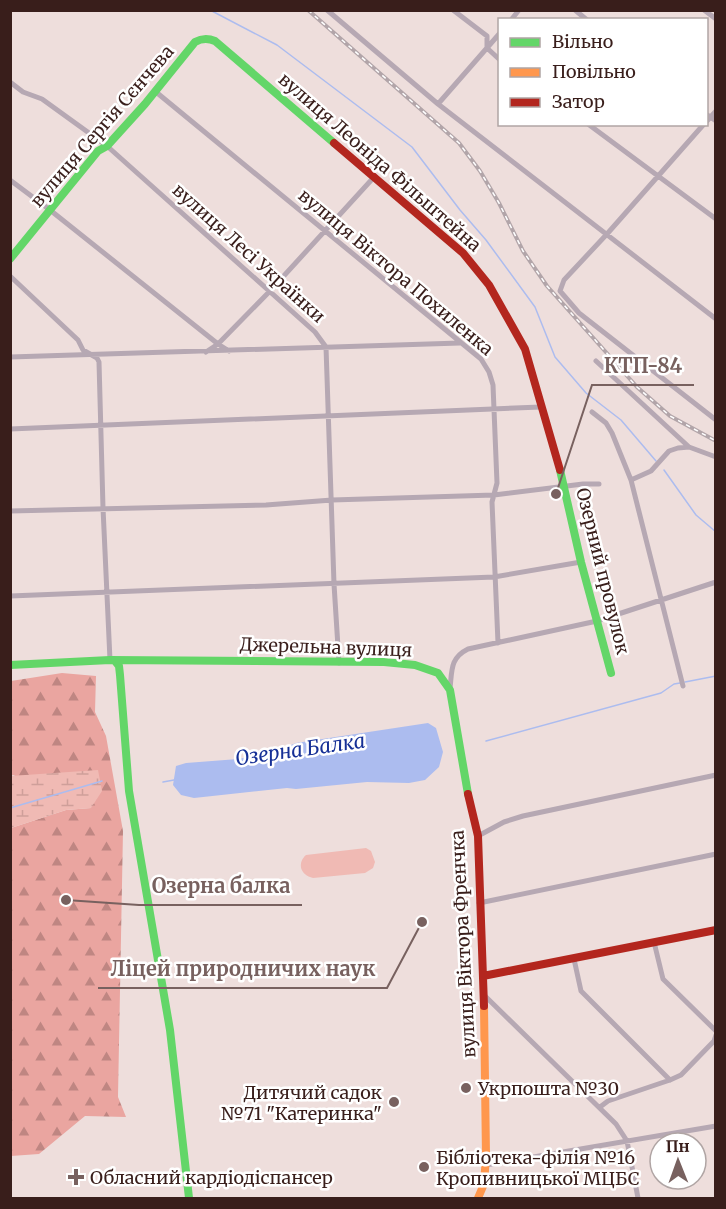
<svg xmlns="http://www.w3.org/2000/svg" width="726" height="1209" font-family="Merriweather,serif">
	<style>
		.grass { fill: #f0bab4 }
		.forest { fill: url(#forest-firs) }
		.wetland { fill: url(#wetland-marsh) }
		.water { fill: #acbcef }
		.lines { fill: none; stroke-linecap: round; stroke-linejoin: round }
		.stream { stroke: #acbcef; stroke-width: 1.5 }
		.street { stroke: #b6a8b3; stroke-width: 5 }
		.fast { stroke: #63d668; stroke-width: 8 }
		.slow { stroke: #ff974d; stroke-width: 8 }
		.jam { stroke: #b3261e; stroke-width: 8 }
		.rail-casing { stroke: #b2a5a9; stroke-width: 4 }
		.rail { stroke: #fff; stroke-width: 1.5; stroke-dasharray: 4.5; stroke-linecap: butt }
		.poi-dot { fill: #78615f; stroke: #fff; stroke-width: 2 }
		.labels { text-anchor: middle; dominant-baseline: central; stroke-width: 5; stroke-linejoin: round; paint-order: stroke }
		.street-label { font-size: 18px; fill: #391e1b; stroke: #fff }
		.poi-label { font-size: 18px; fill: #391e1b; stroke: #fff; text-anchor: start }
		.water-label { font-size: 20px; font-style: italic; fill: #163096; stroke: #fff }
		.leader { fill: none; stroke: #78615f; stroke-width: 2 }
		.callout-dot { fill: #78615f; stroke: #fff; stroke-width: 2 }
		.callout-label { font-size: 20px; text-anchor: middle; font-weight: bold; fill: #78615f; stroke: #fff; stroke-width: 5; stroke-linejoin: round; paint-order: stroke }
	</style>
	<defs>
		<pattern id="forest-firs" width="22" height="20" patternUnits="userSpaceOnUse" patternTransform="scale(1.5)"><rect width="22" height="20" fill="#eaa5a0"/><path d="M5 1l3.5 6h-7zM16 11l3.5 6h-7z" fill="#bf8682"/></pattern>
		<pattern id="wetland-marsh" width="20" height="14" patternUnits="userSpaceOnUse" patternTransform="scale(1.5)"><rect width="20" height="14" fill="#f0bab4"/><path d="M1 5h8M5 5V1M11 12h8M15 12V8" fill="none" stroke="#cf9f9a"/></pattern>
	</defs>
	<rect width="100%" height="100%" fill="#eededc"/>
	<path class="grass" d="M 366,848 L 371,851 L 375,862 L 373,868 L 365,873 L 313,878 C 300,875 297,863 306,855 Z"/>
	<path class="forest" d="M 62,673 L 96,676 L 95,712 L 106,736 L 123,831 L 118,1097 L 126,1117 L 85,1116 L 39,1154 L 11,1156 L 11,828 L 66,810 L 91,808 L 13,775 L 11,776 L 11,681 Z"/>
	<path class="wetland" d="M 98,770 L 102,791 L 91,808 L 66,810 L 11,828 L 11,776 Z"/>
	<path class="water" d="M 428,723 L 436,728 L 443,752 L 439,767 L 425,780 L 409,783 L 367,782 L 296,789 L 287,788 L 194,798 L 181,795 L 173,785 L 176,766 L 186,763 L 238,759 L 273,752 L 296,743 Z"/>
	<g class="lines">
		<path class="stream" d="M 210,10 L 277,45 L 412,147 L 460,210 L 486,240 L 535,307 L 555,357 L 586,393 L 621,420 L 656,461
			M 664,470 L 696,515 L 716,532
			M 685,682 L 716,676
			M 486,741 L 661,693 L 674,684 L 680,683
			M 163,782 L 174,780
			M 10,808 L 102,781"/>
		<path class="street" d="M 327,10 L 438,104 L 716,319
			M 453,10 L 487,36 L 487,48 L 500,60
			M 575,10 L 587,20
			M 704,10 L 716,19
			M 511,20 L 519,10
			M 10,82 L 23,92 L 42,99 L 107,146 L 315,332 L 326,347 L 334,584 L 339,663
			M 156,92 L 481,359 L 489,372 L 493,385 L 497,483 L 492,502 L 498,643
			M 438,104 L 500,33
			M 706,114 L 716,121
			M 706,122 L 716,111
			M 588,124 L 716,219
			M 704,124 L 607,234 L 564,280 L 560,291 L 579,313 L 716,420
			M 10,180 L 50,210 L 218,344 L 229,351
			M 10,276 L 78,340 L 83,350 L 97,358 L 99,362 L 103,508 L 110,660
			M 206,352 L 218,344 L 270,291 L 375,176
			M 10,357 L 460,343
			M 596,361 L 689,447
			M 592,412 L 606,423 L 612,433 L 631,480 L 683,686
			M 10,429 L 541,407
			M 631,480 L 651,471 L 669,451 L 678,448 L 689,447 L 716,457
			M 10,511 L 266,505 L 332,500 L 494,495 L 583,484 L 599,484
			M 10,596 L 494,577 L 581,562
			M 450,689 C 452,670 450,658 468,649 L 597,621 L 716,582
			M 478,836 L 504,822 L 523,816 L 716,775
			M 479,903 L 716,854
			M 654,942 L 663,979 L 716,1031
			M 574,959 L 581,991 L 670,1080
			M 485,996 L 616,1124 L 627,1141 L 638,1198
			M 600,1107 L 608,1101 L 670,1080 L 681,1075 L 714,1041 L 716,1035
			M 486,1165 L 716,1126"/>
		<path class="fast" d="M 10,259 L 98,151 L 107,146 L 145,104 L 195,42 C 202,38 208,38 215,41 L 334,143
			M 560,470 L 581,562 L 611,673
			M 115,661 L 119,666 L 120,675 L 129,791 L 170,1030 L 189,1198
			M 10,665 L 110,660 L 384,662 L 415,665 L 438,673 L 450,690 L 468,794"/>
		<path class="slow" d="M 478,1198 L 484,1184 L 486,1156 L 484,1006"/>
		<path class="jam" d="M 334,143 L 463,253 L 489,285 L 525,349 L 560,470
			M 468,794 L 478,836 L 484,1006
			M 483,976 L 716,930"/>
		<g class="rail-casing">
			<path id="rail" d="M 308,10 L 459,143 L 480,171 L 499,203 L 523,251 L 547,286 L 637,387 L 670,416 L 716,441"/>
		</g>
		<use href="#rail" class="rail"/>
	</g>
	<g class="poi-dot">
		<circle cx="466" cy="1088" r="6"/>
		<circle cx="394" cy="1102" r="6"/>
		<circle cx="424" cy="1167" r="6"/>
		<path d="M73 1168h6v6h6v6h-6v6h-6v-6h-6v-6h6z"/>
	</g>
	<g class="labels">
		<g class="street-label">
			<text transform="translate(102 126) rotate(-49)">вулиця Сергія Сєнчева</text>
			<text transform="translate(380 162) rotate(41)">вулиця Леоніда Фільштейна</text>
			<text transform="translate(249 253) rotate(42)">вулиця Лесі Українки</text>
			<text transform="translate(396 272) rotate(40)">вулиця Віктора Похиленка</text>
			<text transform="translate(603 571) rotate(76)">Озерний провулок</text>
			<text transform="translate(326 647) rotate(2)">Джерельна вулиця</text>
			<text transform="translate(463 944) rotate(-93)">вулиця Віктора Френчка</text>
		</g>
		<g class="poi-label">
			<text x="478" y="1088">Укрпошта №30</text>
			<text x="382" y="1092" text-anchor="end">Дитячий садок<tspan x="382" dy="21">№71 "Катеринка"</tspan></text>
			<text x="436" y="1157">Бібліотека-філія №16<tspan x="436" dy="21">Кропивницької МЦБС</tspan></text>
			<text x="90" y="1177">Обласний кардіодіспансер</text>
		</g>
		<g class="water-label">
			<text transform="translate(300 749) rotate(-8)">Озерна Балка</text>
		</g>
	</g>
	<path class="leader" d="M556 494L592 385H694M66 900L139 905H302M422 922L387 988H98"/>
	<g class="callout-dot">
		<circle cx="556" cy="494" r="6"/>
		<circle cx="66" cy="900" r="6"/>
		<circle cx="422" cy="922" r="6"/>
	</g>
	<g class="callout-label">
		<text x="643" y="373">КТП-84</text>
		<text x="221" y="893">Озерна балка</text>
		<text x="243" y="976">Ліцей природничих наук</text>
	</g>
	<rect width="726" height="1209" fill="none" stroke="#391e1b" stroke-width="24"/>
	<rect x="498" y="18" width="210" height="108" fill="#ffffff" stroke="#b0a5a4" stroke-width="1.5"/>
	<rect x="510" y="38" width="30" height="9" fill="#63d668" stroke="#b0a5a4" stroke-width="1.5"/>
	<text x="552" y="48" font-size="18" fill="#391e1b">Вільно</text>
	<rect x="510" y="68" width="30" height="9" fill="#ff974d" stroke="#b0a5a4" stroke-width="1.5"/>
	<text x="552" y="78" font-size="18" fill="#391e1b">Повільно</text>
	<rect x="510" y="98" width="30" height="9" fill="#b3261e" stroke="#b0a5a4" stroke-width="1.5"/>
	<text x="552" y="108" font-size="18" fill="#391e1b">Затор</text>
	<g transform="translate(678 1161) rotate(359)"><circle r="28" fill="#ffffff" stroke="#b0a5a4" stroke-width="1.5"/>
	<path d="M0-4.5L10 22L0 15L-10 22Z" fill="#78615f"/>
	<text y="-9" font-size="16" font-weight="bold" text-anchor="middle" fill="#391e1b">Пн</text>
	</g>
</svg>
